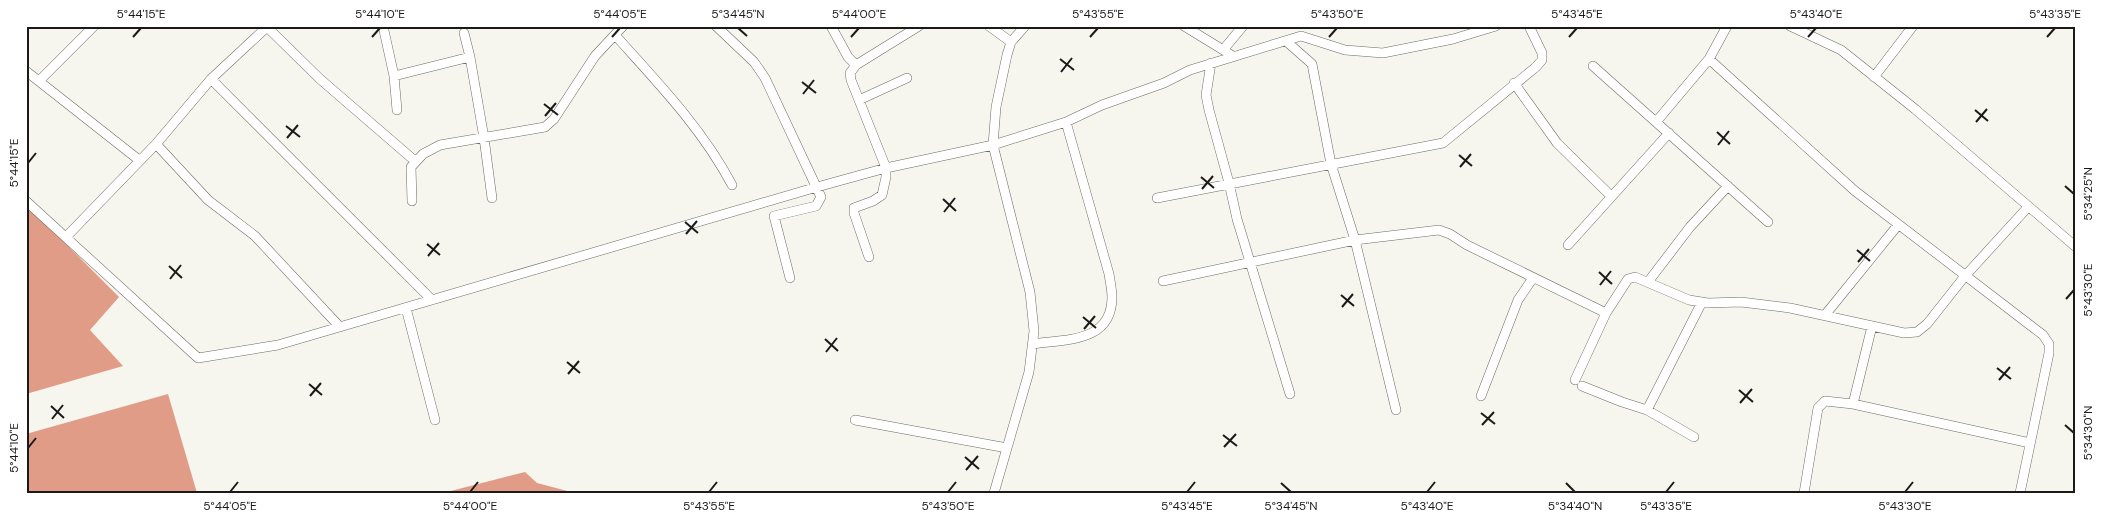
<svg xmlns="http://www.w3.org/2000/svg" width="2102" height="519" font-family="'DM Sans',sans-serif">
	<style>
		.forest { fill: #e19c87 }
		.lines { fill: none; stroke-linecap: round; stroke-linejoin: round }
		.street-casing { stroke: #6c6b65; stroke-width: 10 }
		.street { stroke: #fff; stroke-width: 9 }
		.ticks { fill: none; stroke: #1b1a18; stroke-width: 2 }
		.neatline { fill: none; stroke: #1b1a18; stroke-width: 2 }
		.ticks-label { font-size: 12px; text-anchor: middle; fill: #1b1a18 }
	</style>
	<rect width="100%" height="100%" fill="#f6f5ee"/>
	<path class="forest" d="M 26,204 L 119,297 L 90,330 L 123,366 L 26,394 Z
		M 168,394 L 197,493 L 26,493 L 26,434 Z
		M 525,472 L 537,483 L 575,493 L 443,493 Z"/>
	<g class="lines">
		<g class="street-casing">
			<path id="street" d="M 383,26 L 394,76 L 397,110
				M 716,26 L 754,62 L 765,78 L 821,197 L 816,206 L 774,216 L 790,278
				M 831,26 L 848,57 L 856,65 L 919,26
				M 989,26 L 1011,42
				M 1184,26 L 1233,56
				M 1790,26 L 1841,50 L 1915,109 L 2076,247
				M 267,27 L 320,79 L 415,161
				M 464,33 L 470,57
				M 615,35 C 657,82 702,128 732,185
				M 1286,41 L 1312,64 L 1331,164 L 1355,240 L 1396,410
				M 1223,50 L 1243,26
				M 1709,59 L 1855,191 L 2043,335 L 2049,344 L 2049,353 L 2020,493
				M 1211,63 L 1206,95 L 1209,110 L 1229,183 L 1237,219 L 1290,394
				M 856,65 L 850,73 L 851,80 L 886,168 L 886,177 L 882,195 L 873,201 L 854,208 L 854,213 L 869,257
				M 1593,66 L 1768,222
				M 26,71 L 139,160
				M 394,76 L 470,57 L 484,138 L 492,198
				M 1874,77 L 1913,26
				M 211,79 L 432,300
				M 39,81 L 94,26
				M 1514,83 L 1557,143 L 1611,196
				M 859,100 L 907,78
				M 1656,122 L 1709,59 L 1727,26
				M 156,144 L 208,200 L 255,236 L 340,327
				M 1157,198 L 1443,143 L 1536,67 L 1542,60 L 1542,53 L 1529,26
				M 26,201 L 198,358 L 278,345 L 817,187 L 886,168 L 993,145 L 1066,122 L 1102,105 L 1164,83 L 1190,70 L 1301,36 L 1345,50 L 1383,53 L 1453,39 L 1496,26
				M 412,201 L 411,167 L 423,154 L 440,145 L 545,127 L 554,119 L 595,56 L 623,26
				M 67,236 L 156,144 L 211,79 L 268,26
				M 1568,245 L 1669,133
				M 1163,281 L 1355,240 L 1439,230 L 1450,234 L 1467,245 L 1606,313 L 1628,279 L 1635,277 L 1689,300 L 1708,303 L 1741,302 L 1790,308 L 1904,333 L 1917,332 L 1927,324 L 1965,276 L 2028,207
				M 1648,282 L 1690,227 L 1728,186
				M 406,308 L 435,420
				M 1825,315 L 1898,225
				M 1033,344 C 1065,339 1112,343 1112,297 C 1112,290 1110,281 1109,274 L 1066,122
				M 1575,380 L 1606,313
				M 1582,386 L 1622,402 L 1647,410 L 1694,437
				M 1481,396 L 1518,300 L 1533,278
				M 1853,404 L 1872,326
				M 1647,410 L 1702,302
				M 855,420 L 1007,448
				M 994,493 L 1029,372 L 1034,331 L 1030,292 L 993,145 L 996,107 L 1007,55 L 1011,42 L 1025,26
				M 1804,493 L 1818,408 L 1825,401 L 1853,404 L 2030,443"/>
		</g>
		<use href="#street" class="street"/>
	</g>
	<path class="ticks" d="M 738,28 L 747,36M 133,37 L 141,28M 372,37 L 380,28M 612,37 L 620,28M 851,37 L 859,28M 1090,37 L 1098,28M 1329,37 L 1337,28M 1569,37 L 1577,28M 1808,37 L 1816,28M 2047,37 L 2055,28M 1060,59 L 1074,70M 1061,72 L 1072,58M 802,82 L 816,93M 803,94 L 814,80M 544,104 L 558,115M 1975,110 L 1988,121M 545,116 L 556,103M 1976,122 L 1987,109M 286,126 L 300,137M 1717,132 L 1730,144M 287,138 L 298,125M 1718,145 L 1729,131M 1459,155 L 1472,166M 28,163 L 36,153M 1460,167 L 1471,154M 1201,177 L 1214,188M 2065,186 L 2074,194M 1202,189 L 1213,176M 943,199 L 956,211M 944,212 L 955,198M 685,222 L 698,233M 686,234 L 697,221M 427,244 L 440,255M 1857,250 L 1870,261M 428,256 L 439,243M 1858,262 L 1869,249M 169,266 L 182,278M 1599,272 L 1612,284M 170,279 L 181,265M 1600,285 L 1611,271M 1341,295 L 1354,306M 2066,299 L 2074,290M 1342,307 L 1353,294M 1083,317 L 1096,328M 1084,329 L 1095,316M 825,339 L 838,351M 826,352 L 837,338M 567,362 L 580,373M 1997,368 L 2011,379M 568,374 L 579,361M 1999,380 L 2010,367M 309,384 L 322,395M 1739,390 L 1753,402M 310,396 L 321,383M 1740,403 L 1752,389M 51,406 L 64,418M 1481,413 L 1495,424M 52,419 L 63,405M 1482,425 L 1494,412M 2065,425 L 2074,433M 1223,435 L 1237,446M 1224,447 L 1236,434M 28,448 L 36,438M 965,457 L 979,469M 966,470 L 978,456M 1281,483 L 1291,492M 1566,483 L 1575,492M 230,492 L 238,482M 470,492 L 478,482M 709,492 L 717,482M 948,492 L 956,482M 1187,492 L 1195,482M 1427,492 L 1435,482M 1666,492 L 1674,482M 1905,492 L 1913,482"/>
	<rect width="2102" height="519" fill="none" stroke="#ffffff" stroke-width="55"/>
	<rect x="28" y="28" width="2046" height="464" class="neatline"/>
	<g class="ticks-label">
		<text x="141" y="18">5°44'15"E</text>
		<text x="380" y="18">5°44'10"E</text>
		<text x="620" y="18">5°44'05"E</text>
		<text x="738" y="18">5°34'45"N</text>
		<text x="859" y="18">5°44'00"E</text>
		<text x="1098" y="18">5°43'55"E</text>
		<text x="1337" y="18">5°43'50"E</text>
		<text x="1577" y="18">5°43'45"E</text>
		<text x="1816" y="18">5°43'40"E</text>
		<text x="2055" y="18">5°43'35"E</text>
		<text transform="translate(14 163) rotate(-90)" y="4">5°44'15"E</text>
		<text transform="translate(2088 194) rotate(-90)" y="4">5°34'25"N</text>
		<text transform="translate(2088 290) rotate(-90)" y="4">5°43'30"E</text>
		<text transform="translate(2088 433) rotate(-90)" y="4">5°34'30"N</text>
		<text transform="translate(14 448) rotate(-90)" y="4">5°44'10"E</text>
		<text x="230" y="510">5°44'05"E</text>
		<text x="470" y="510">5°44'00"E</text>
		<text x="709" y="510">5°43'55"E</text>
		<text x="948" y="510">5°43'50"E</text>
		<text x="1187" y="510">5°43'45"E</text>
		<text x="1291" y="510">5°34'45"N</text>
		<text x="1427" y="510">5°43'40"E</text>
		<text x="1575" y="510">5°34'40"N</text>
		<text x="1666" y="510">5°43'35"E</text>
		<text x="1905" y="510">5°43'30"E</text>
	</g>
</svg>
